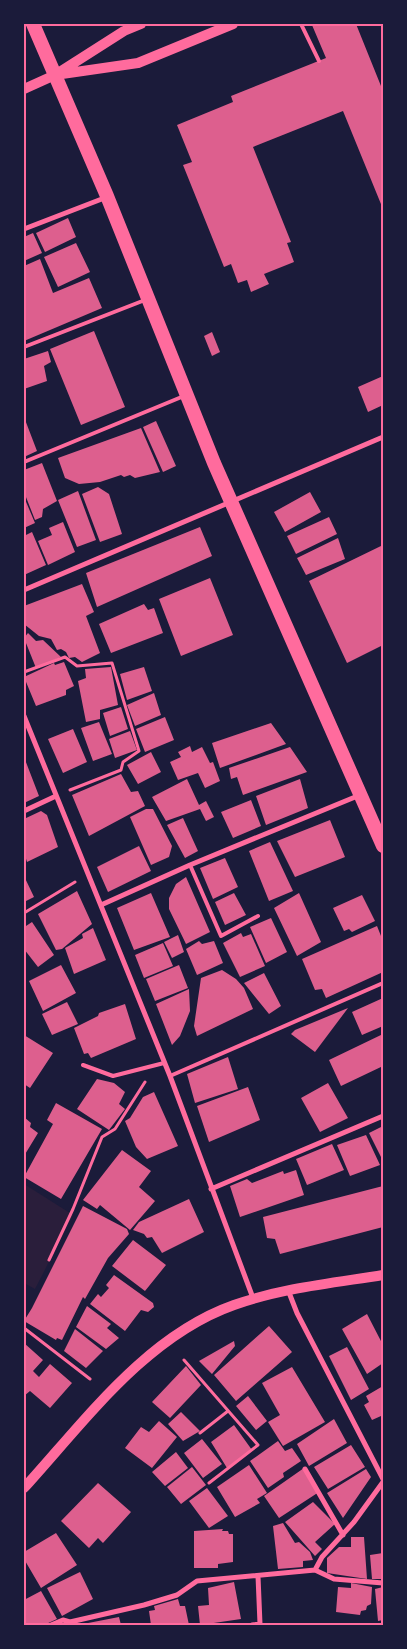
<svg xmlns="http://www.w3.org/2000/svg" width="407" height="1649" font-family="'Titillium Web',sans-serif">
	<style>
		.green { fill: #2a1e3b }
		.building { fill: #dd5f8e }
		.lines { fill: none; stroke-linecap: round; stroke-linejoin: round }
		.path { stroke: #ff6b9d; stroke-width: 3 }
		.service { stroke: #ff6b9d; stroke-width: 4 }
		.minor { stroke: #ff6b9d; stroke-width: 5 }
		.secondary { stroke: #ff6b9d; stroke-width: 10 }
		.trunk { stroke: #ff6b9d; stroke-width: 14 }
		.neatline { fill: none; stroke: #ff6b9d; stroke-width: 2 }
	</style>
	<rect width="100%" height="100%" fill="#1b1b3a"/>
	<path class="green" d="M 24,1184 L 73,1215 L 35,1289 L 24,1283 Z"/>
	<path class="building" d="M 316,24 L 356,24 L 383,91 L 383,209 L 343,111 L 253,147 L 291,242 L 287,243 L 294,262 L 264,274 L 269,284 L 251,292 L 247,280 L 238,283 L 231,264 L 224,267 L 183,165 L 192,162 L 177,125 L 233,102 L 231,96 L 326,58 L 312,25 Z
		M 68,218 L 76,237 L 45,252 L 36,233 Z
		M 33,233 L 42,253 L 24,261 L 24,237 Z
		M 76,243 L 90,272 L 58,287 L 44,257 Z
		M 40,259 L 53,293 L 89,278 L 102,308 L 24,341 L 24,266 Z
		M 94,331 L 125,407 L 81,425 L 50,349 Z
		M 212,332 L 220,352 L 212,356 L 204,336 Z
		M 48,351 L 51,362 L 44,366 L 47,381 L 24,389 L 24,359 Z
		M 383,376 L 383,405 L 368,412 L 358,387 Z
		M 24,417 L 37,451 L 24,457 Z
		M 156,421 L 176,466 L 163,472 L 143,427 Z
		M 141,428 L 160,472 L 135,478 L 130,475 L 124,477 L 121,475 L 100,482 L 79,484 L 65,478 L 58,458 Z
		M 42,463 L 57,501 L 43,509 L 42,517 L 35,520 L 24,492 L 24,470 Z
		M 98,487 L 109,494 L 122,534 L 100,542 L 82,494 Z
		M 78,491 L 96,540 L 77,547 L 58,500 Z
		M 310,492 L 321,512 L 285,532 L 274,512 Z
		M 24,497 L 35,523 L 24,528 Z
		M 329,517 L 337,534 L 296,554 L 287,536 Z
		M 63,522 L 75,552 L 48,565 L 38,541 L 52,535 L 49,528 Z
		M 200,527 L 212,556 L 97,607 L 86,573 Z
		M 32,532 L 46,565 L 24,575 L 24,536 Z
		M 338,538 L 345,559 L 306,575 L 297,558 Z
		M 383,545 L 383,645 L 347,663 L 309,581 Z
		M 210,578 L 233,635 L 181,656 L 159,599 Z
		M 82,584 L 94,612 L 86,616 L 100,653 L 82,662 L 75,657 L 69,658 L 66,652 L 61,649 L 57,650 L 51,639 L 39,636 L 24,624 L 24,606 Z
		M 144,604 L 148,610 L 154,608 L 163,633 L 111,653 L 99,624 Z
		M 28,633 L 36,641 L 43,640 L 61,657 L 36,668 L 24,638 Z
		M 64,662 L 74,686 L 66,690 L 66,695 L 36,706 L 24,677 L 54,663 L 55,665 Z
		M 111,667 L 118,705 L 100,710 L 100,719 L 86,722 L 78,681 L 86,678 L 85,669 Z
		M 144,667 L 152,691 L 127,700 L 120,674 Z
		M 154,693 L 161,715 L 135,726 L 127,705 Z
		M 121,707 L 128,729 L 110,736 L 103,713 Z
		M 165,717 L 174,740 L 145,752 L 136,729 Z
		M 99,722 L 112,754 L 93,761 L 81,728 Z
		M 271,723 L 286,744 L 220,768 L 212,743 Z
		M 73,729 L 87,762 L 63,773 L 48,739 Z
		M 130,731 L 137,750 L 115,758 L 109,739 Z
		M 190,746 L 192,752 L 202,747 L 210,763 L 213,762 L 220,781 L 205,788 L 198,773 L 178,780 L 170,762 L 181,757 L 178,752 Z
		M 290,747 L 307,772 L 243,795 L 237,777 L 231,779 L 229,768 Z
		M 151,752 L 161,772 L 138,784 L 127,765 Z
		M 24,757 L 39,796 L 24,803 Z
		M 121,774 L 131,792 L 138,791 L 145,806 L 89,836 L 72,795 Z
		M 187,779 L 199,805 L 206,801 L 214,817 L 206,821 L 200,809 L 166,821 L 152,797 Z
		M 300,779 L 308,808 L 266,825 L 256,796 Z
		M 251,800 L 261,826 L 233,838 L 221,812 Z
		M 146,809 L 153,809 L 172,846 L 169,857 L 151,865 L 130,817 Z
		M 41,811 L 47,815 L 58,847 L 27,862 L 24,852 L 24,819 Z
		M 183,818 L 198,851 L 185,858 L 167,825 Z
		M 330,820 L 345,857 L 295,877 L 277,841 Z
		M 270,842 L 293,891 L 269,901 L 249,851 Z
		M 139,846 L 151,871 L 108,892 L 97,867 Z
		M 225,858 L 238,887 L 213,899 L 200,868 Z
		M 24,876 L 34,897 L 24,902 Z
		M 186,877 L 210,932 L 186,944 L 169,909 L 169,898 L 176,884 Z
		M 77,891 L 92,924 L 62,949 L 56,950 L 38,914 Z
		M 151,893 L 170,937 L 134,950 L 117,908 Z
		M 234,893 L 246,915 L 225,925 L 215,902 Z
		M 299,893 L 321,942 L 297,956 L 274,908 Z
		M 362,895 L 375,921 L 352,932 L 349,929 L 344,931 L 333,908 Z
		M 271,918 L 287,952 L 266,963 L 250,927 Z
		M 32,922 L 54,955 L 38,967 L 24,949 L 24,924 L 26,926 Z
		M 377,926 L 383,941 L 383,972 L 326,998 L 322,989 L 315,990 L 302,959 Z
		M 93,928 L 106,960 L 74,974 L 65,948 L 83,938 L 82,934 Z
		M 241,933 L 243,937 L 251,934 L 265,966 L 240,977 L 223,943 Z
		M 178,935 L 184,952 L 172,958 L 164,942 Z
		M 199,941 L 202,944 L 214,941 L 223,963 L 197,975 L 186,949 Z
		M 163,943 L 173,966 L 144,978 L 135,955 Z
		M 61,965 L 76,993 L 43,1011 L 29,981 Z
		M 179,965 L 188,988 L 155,1001 L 146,979 Z
		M 222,970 L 236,979 L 244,988 L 253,1009 L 197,1036 L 194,1026 L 201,978 Z
		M 264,973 L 281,1006 L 269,1014 L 244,983 Z
		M 189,989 L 190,1011 L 180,1036 L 172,1045 L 156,1004 Z
		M 383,998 L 383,1026 L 362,1035 L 352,1012 Z
		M 67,1002 L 78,1024 L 52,1035 L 42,1014 Z
		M 125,1004 L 136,1039 L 91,1058 L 88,1053 L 84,1054 L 74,1028 L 98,1016 L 99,1013 Z
		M 348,1008 L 315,1052 L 291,1034 L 295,1030 Z
		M 383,1034 L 383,1066 L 341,1086 L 329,1060 Z
		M 24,1035 L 53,1053 L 30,1088 L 24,1084 Z
		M 228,1057 L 238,1089 L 195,1103 L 187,1074 Z
		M 97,1079 L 114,1083 L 125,1092 L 119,1104 L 125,1109 L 109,1130 L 77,1109 Z
		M 328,1083 L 348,1118 L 320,1132 L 301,1098 Z
		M 248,1087 L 260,1120 L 209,1142 L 197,1106 Z
		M 154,1092 L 178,1146 L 147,1159 L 136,1147 L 125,1121 L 130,1118 L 143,1097 Z
		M 56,1103 L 102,1129 L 61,1199 L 24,1177 L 53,1124 L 47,1120 Z
		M 24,1117 L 31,1123 L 30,1127 L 38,1133 L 24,1156 Z
		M 383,1126 L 383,1161 L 369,1133 Z
		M 366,1135 L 380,1165 L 350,1176 L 337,1145 Z
		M 332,1144 L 344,1170 L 307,1185 L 296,1159 Z
		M 122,1150 L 151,1171 L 139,1187 L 155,1201 L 130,1230 L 100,1205 L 97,1209 L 83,1200 Z
		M 296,1170 L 304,1195 L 240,1217 L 230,1186 L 247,1179 L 252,1183 L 283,1171 L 284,1174 Z
		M 383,1186 L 383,1227 L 280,1254 L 275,1239 L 267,1238 L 263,1217 Z
		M 189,1199 L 204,1232 L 162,1253 L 152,1237 L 147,1238 L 144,1234 L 133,1230 L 139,1222 Z
		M 83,1206 L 127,1229 L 129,1234 L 108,1258 L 85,1299 L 83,1297 L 62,1340 L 57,1338 L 56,1340 L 24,1321 L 32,1308 Z
		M 133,1240 L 166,1265 L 145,1291 L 112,1266 Z
		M 114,1275 L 153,1303 L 154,1307 L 148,1312 L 141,1310 L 125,1331 L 90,1304 L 98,1294 L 101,1297 L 109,1288 L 106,1285 Z
		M 87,1306 L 111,1324 L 107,1328 L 119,1338 L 106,1349 L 76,1327 Z
		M 367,1314 L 383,1345 L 383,1363 L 367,1374 L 342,1329 Z
		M 269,1326 L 292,1352 L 236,1401 L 214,1375 Z
		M 75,1329 L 103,1351 L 86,1368 L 64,1351 Z
		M 234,1341 L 235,1346 L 212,1374 L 199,1361 Z
		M 24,1343 L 43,1360 L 33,1371 L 39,1377 L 50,1364 L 72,1383 L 50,1408 L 30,1391 L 24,1396 Z
		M 347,1347 L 369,1389 L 351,1400 L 329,1356 Z
		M 186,1366 L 201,1385 L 170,1418 L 152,1402 Z
		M 292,1367 L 325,1422 L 283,1446 L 268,1422 L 280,1415 L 262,1383 Z
		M 383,1386 L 383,1421 L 381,1416 L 372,1420 L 364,1405 L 369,1402 L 366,1396 Z
		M 248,1396 L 267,1421 L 256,1430 L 236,1406 Z
		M 181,1412 L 200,1431 L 183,1441 L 168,1424 Z
		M 334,1419 L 347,1443 L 309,1466 L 297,1444 Z
		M 159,1421 L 177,1437 L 152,1468 L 125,1448 L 141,1427 L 149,1432 Z
		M 234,1425 L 252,1450 L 227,1468 L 211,1442 Z
		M 202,1439 L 222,1464 L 203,1478 L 184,1453 Z
		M 278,1441 L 285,1451 L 292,1448 L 301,1461 L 283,1473 L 284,1477 L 268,1488 L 250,1461 Z
		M 351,1445 L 365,1467 L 328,1489 L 314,1467 Z
		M 176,1452 L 188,1468 L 165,1486 L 152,1472 Z
		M 249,1465 L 267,1493 L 257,1499 L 260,1503 L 235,1517 L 217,1487 Z
		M 192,1467 L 206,1485 L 181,1504 L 167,1487 Z
		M 304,1468 L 319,1492 L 279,1518 L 264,1496 Z
		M 366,1469 L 371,1477 L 343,1518 L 327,1493 Z
		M 98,1483 L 131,1512 L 103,1543 L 98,1538 L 89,1548 L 61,1521 Z
		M 207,1488 L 228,1516 L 209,1528 L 189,1501 Z
		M 313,1502 L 335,1524 L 315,1542 L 322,1549 L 315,1556 L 285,1522 Z
		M 283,1523 L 295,1543 L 299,1542 L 310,1552 L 313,1560 L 303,1561 L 303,1567 L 278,1569 L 273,1526 Z
		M 223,1529 L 222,1531 L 228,1531 L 229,1534 L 233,1534 L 233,1562 L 218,1564 L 218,1568 L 194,1568 L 194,1531 Z
		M 56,1533 L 77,1565 L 41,1588 L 24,1559 L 24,1552 Z
		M 351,1537 L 364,1537 L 367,1579 L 327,1573 L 327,1558 L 339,1547 L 351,1547 Z
		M 383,1553 L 383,1579 L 372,1579 L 370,1555 Z
		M 80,1572 L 93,1599 L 62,1616 L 47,1588 Z
		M 234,1582 L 241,1619 L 200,1625 L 198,1606 L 209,1605 L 208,1588 Z
		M 351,1583 L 372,1587 L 371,1604 L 367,1606 L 366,1610 L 361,1611 L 360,1615 L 336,1612 L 338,1587 L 351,1588 Z
		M 383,1587 L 383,1620 L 378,1621 L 375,1589 Z
		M 41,1591 L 57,1619 L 44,1625 L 24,1625 L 24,1600 Z
		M 178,1599 L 180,1606 L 185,1606 L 189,1625 L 151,1625 L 149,1611 L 155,1610 L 154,1606 Z
		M 119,1617 L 121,1625 L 83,1625 L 83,1624 Z"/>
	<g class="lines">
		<path class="path" d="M 24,672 L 65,657 L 77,666 L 112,663 L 139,751 L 123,762 L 121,770 L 70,790
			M 24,913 L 75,882
			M 49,1260 L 73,1209 L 102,1137 L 115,1129 L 145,1082
			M 24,1328 L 90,1379
			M 184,1360 L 258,1445 L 209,1483
			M 200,1433 L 228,1411"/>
		<path class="service" d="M 301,24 L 319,61
			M 24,347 L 145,300
			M 24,462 L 184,396
			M 190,865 L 221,936 L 258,916
			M 83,1065 L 113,1076 L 164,1063
			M 170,1076 L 383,983"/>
		<path class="minor" d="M 24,229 L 107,197
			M 24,590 L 383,437
			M 24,716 L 170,1076 L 253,1298
			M 24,811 L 56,796
			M 101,905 L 190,865 L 360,795
			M 211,1189 L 383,1116
			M 288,1290 L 297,1313 L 383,1479
			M 305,1469 L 343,1535
			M 315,1570 L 334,1579 L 383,1583
			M 51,1625 L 63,1620 L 70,1622 L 144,1605 L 177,1595 L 197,1581 L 315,1570 L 322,1557 L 354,1522 L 383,1482
			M 252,1625 L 260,1624 L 258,1576"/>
		<path class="secondary" d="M 55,75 L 138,63 L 233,24
			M 24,89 L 55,75 L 124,31 L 141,24
			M 24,1488 C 85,1421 146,1336 234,1305 C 282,1288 333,1283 383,1275"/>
		<path class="trunk" d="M 33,24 L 107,196 L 214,463 L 383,846"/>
	</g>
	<rect width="407" height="1649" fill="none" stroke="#1b1b3a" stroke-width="50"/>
	<rect x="25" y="25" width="357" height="1599" class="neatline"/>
</svg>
